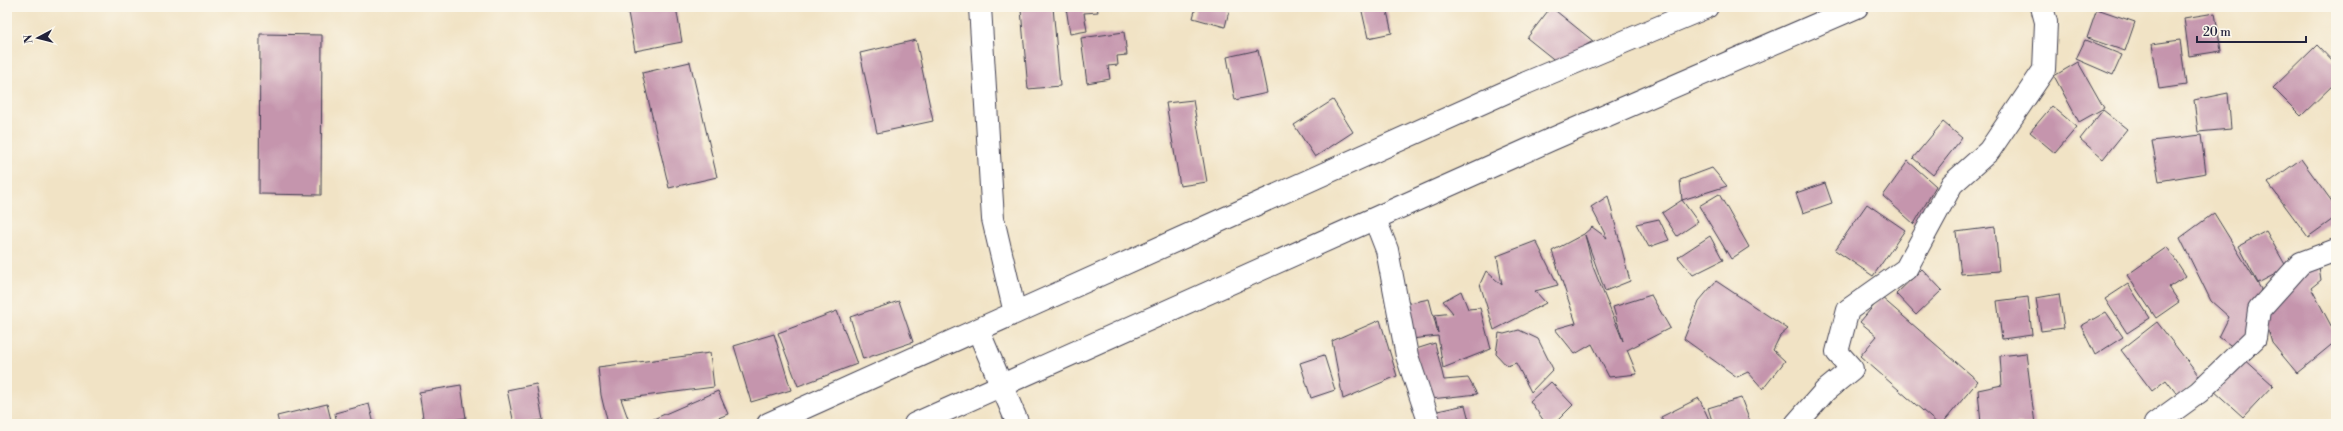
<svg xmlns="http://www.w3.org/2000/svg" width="2343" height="431" font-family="'Libre Bodoni',serif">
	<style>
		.building { fill: #c595ad }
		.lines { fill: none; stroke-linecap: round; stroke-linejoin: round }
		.minor-casing { stroke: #413f50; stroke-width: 24 }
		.minor { stroke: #fff; stroke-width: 22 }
	</style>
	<rect width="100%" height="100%" fill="#fbf7ec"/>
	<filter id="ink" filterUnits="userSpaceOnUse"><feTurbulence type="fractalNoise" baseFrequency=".025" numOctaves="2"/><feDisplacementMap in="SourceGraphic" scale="8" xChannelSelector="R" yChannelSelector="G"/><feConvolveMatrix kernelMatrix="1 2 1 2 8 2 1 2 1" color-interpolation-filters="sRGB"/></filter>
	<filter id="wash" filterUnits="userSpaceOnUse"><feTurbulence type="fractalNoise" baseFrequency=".012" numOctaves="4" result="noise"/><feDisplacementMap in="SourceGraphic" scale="16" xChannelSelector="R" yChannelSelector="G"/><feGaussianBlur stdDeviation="0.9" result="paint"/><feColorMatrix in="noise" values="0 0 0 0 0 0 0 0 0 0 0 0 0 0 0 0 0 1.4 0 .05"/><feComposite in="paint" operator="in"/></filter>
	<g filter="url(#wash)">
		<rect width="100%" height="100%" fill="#f1e3c5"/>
		<g id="blocks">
			<path class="building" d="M 627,7 L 676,7 L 682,42 L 635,51 Z
				M 1030,7 L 1053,7 L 1060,86 L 1028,89 L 1021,10 Z
				M 1066,7 L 1097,7 L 1098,12 L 1084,13 L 1087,31 L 1070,34 Z
				M 1196,7 L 1230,7 L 1225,27 L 1193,18 Z
				M 1361,7 L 1386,7 L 1392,33 L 1368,38 Z
				M 1551,7 L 1593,41 L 1557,62 L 1527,38 Z
				M 2097,9 L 2135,22 L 2125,51 L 2087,38 Z
				M 2215,13 L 2221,51 L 2189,56 L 2184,18 Z
				M 1124,32 L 1127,55 L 1117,56 L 1118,65 L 1108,66 L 1110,79 L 1087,83 L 1081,38 Z
				M 260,34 L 322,35 L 321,195 L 259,194 Z
				M 916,40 L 933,121 L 877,133 L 860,53 Z
				M 2085,40 L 2122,55 L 2113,75 L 2076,59 Z
				M 2180,40 L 2186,85 L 2159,89 L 2152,44 Z
				M 2317,45 L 2336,65 L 2336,82 L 2301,116 L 2273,88 Z
				M 1258,50 L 1267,93 L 1235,100 L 1227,57 Z
				M 690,62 L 717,177 L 669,188 L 642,73 Z
				M 2078,62 L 2104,108 L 2079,122 L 2054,76 Z
				M 2228,93 L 2231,129 L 2198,132 L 2194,100 Z
				M 1193,100 L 1207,182 L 1180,186 L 1166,103 Z
				M 1333,100 L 1353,132 L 1315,157 L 1294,125 Z
				M 2052,106 L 2077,127 L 2055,153 L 2030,132 Z
				M 2103,110 L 2127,129 L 2103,159 L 2080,139 Z
				M 1943,122 L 1962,138 L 1933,175 L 1913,158 Z
				M 2201,135 L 2206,173 L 2159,181 L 2152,141 Z
				M 2301,159 L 2336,207 L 2336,217 L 2308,237 L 2268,183 Z
				M 1908,161 L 1936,186 L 1914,224 L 1883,196 Z
				M 1712,168 L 1727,186 L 1682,200 L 1680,180 Z
				M 1825,183 L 1832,203 L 1803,213 L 1796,193 Z
				M 1719,194 L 1749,247 L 1731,259 L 1699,206 Z
				M 1608,196 L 1630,281 L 1605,291 L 1585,235 L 1593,267 L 1623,341 L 1613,307 L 1651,295 L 1670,328 L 1627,350 L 1637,374 L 1609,377 L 1592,344 L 1575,354 L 1555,329 L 1576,323 L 1552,251 L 1584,234 L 1592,227 L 1607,238 L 1591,207 Z
				M 1682,200 L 1698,222 L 1677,236 L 1662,213 Z
				M 1867,204 L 1905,230 L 1873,276 L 1835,250 Z
				M 2214,213 L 2261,289 L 2240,352 L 2219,337 L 2229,317 L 2211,301 L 2180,238 Z
				M 1659,219 L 1669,240 L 1649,247 L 1636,224 Z
				M 1995,227 L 1999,271 L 1961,274 L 1956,232 Z
				M 2266,231 L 2287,268 L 2258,283 L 2239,246 Z
				M 1710,236 L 1723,260 L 1693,275 L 1678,257 Z
				M 1536,241 L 1558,285 L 1535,291 L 1546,303 L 1494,330 L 1480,284 L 1486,271 L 1502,285 L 1497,256 Z
				M 2167,247 L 2186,276 L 2169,287 L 2179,302 L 2156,318 L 2127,275 Z
				M 2318,260 L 2321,280 L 2311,288 L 2336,335 L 2336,341 L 2297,373 L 2272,343 L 2262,309 Z
				M 1922,269 L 1942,290 L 1916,315 L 1896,294 Z
				M 1716,281 L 1788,329 L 1780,336 L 1773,350 L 1785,361 L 1763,389 L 1748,372 L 1737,377 L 1684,339 L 1699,301 Z
				M 2128,284 L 2150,318 L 2127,333 L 2105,299 Z
				M 1461,291 L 1468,309 L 1480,308 L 1491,349 L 1443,368 L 1438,336 L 1411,339 L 1405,304 L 1429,299 L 1438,333 L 1435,315 L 1453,313 L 1443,301 Z
				M 2059,294 L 2064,328 L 2041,331 L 2036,298 Z
				M 1881,297 L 1978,381 L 1942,424 L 1938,424 L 1860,356 L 1877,336 L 1860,322 Z
				M 2028,297 L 2032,335 L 2002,339 L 1997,301 Z
				M 899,301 L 913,342 L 863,359 L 850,317 Z
				M 837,311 L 857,364 L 798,386 L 778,333 Z
				M 2106,312 L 2123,337 L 2095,355 L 2081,326 Z
				M 1380,320 L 1397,376 L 1343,399 L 1332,341 Z
				M 2157,322 L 2201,379 L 2179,397 L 2166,380 L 2152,391 L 2121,350 Z
				M 1519,330 L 1538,339 L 1553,369 L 1531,392 L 1516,363 L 1507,366 L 1496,354 L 1499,333 L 1504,334 Z
				M 774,334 L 791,390 L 751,402 L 734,346 Z
				M 1435,343 L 1444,380 L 1468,378 L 1477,394 L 1431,399 L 1413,350 Z
				M 710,353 L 714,387 L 621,399 L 630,424 L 608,424 L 601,395 L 598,367 Z
				M 2026,353 L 2035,424 L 1981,424 L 1978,390 L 2002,385 L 2000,356 Z
				M 1324,355 L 1335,390 L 1311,398 L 1300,363 Z
				M 2242,357 L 2273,385 L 2243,417 L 2213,390 Z
				M 1551,382 L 1573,405 L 1554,424 L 1546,424 L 1530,401 Z
				M 536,384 L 543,420 L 514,424 L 507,390 Z
				M 461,385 L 466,418 L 424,424 L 419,392 Z
				M 718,391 L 728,414 L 704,424 L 642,424 Z
				M 1699,398 L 1711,424 L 1664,424 L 1661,417 Z
				M 1741,398 L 1751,424 L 1713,424 L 1708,408 Z
				M 327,404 L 332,424 L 279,424 L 277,416 Z
				M 369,404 L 374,424 L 337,424 L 335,413 Z
				M 1465,405 L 1470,424 L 1436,424 L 1433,412 Z"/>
		</g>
	</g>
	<g filter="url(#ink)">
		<use href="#blocks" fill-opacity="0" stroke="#413f50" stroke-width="1"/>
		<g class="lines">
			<g class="minor-casing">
				<path id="minor" d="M 980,7 L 993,219 L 1015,313
					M 1375,219 L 1387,250 L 1407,356 L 1430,424
					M 978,330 L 1018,424
					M 768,424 L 1526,83 L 1707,7
					M 915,424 L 1550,140 L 1857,7
					M 1796,424 L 1825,391 L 1852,369 L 1837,352 L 1848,310 L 1906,269 L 1952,184 L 1989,151 L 2044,70 L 2046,22 L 2042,7
					M 2155,424 L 2199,392 L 2255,338 L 2259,310 L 2301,263 L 2336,250"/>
			</g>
			<use href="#minor" class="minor"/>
		</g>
	</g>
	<rect width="2343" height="431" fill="none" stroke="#fbf7ec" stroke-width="24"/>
	<g transform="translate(38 38) rotate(263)" stroke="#fbf7ec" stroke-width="3" paint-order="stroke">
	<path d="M0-3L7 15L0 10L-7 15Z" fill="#22223b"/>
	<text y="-6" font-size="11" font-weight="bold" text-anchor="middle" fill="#22223b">N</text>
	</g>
	<path d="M2197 36v6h109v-6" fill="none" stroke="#22223b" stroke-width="2"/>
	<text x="2203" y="36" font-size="12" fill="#22223b" stroke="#fbf7ec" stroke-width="3" paint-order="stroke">20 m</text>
</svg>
